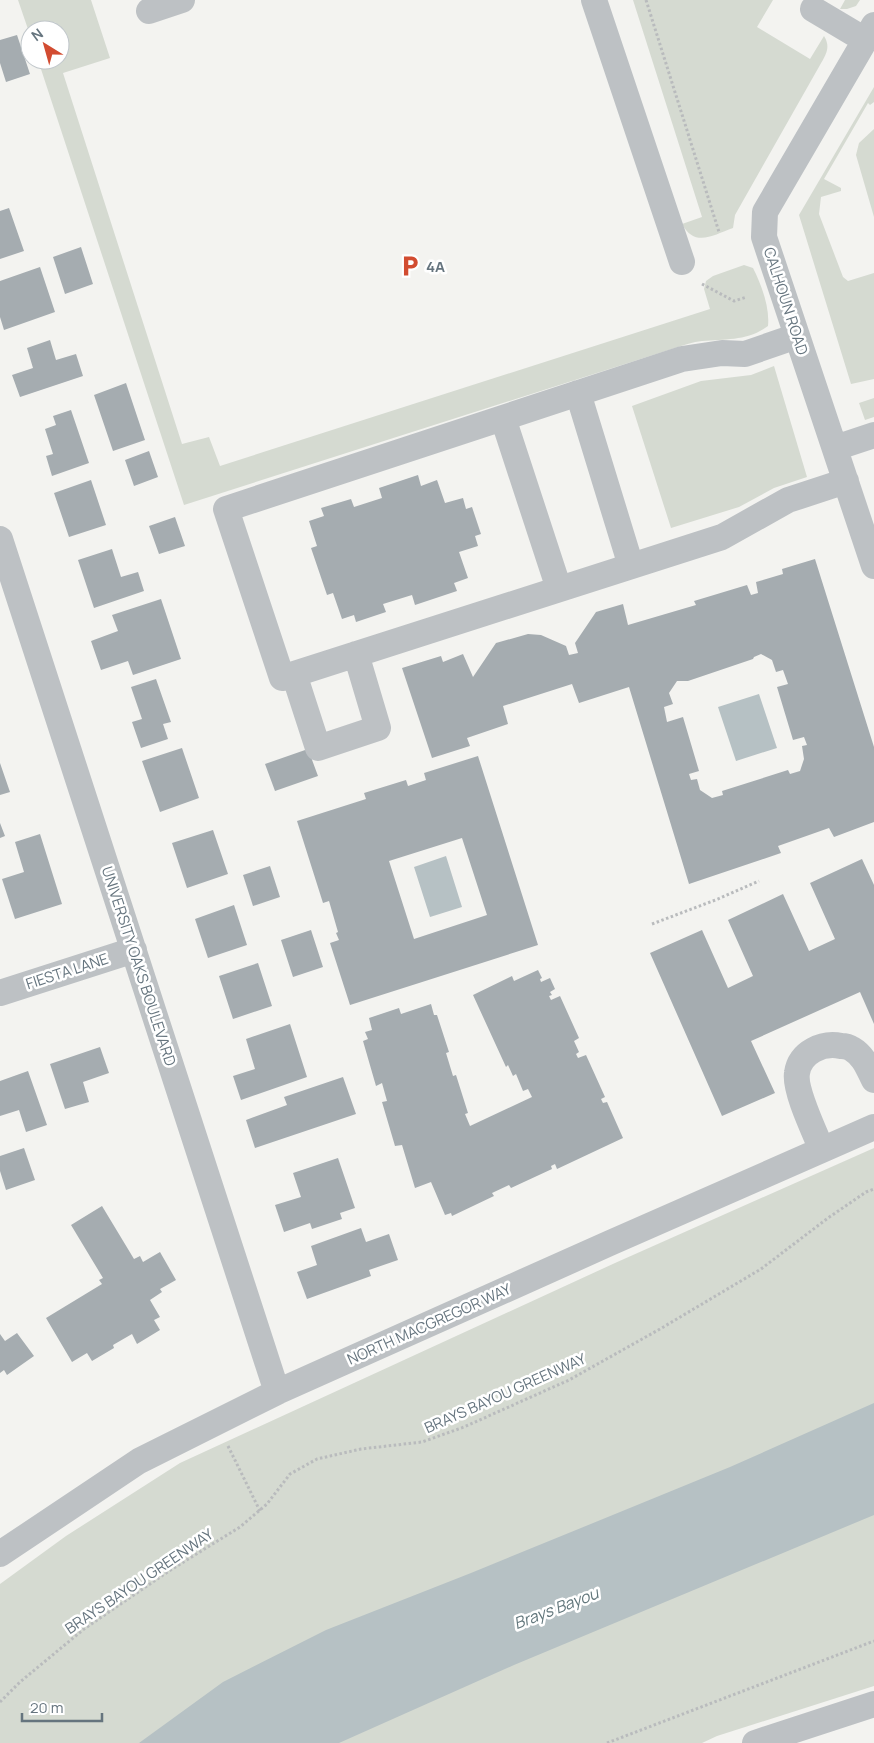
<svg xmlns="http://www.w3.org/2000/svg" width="874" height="1743" font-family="Manrope,sans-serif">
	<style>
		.green { fill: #d5dad1 }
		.water { fill: #b6c1c4 }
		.building { fill: #a5acb0; fill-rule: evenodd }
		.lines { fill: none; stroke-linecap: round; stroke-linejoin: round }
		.path { stroke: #b9bbbd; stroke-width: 3; stroke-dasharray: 2.5 2.5; stroke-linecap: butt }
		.minor { stroke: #bdc1c4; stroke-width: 26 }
		.labels { text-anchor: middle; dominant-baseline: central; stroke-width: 5; stroke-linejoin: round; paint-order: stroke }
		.poi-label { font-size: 15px; font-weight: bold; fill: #65747e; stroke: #fff; text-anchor: start }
		.street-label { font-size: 15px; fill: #65747e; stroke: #fff }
		.water-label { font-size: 16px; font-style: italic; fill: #61767b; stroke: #fff }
	</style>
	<rect width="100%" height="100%" fill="#f3f3f0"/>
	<path class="green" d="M 18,0 L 91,0 L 110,58 L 63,73 L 182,444 L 209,437 L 220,466 L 710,309 L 704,289 L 706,281 L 713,276 L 744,265 L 753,268 C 761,284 770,307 768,326 C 748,341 726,339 702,341 C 693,342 684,345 675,348 L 184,505 L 38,60 L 60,60 L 60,30 L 30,30 L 30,35 Z
		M 633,0 L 773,0 L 757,27 L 810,59 L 824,36 C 831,47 826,55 820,65 L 735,215 L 733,228 C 713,235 695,248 682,224 L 702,217 Z
		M 845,0 L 860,0 L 856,6 L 847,9 L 840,9 Z
		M 874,87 L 874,102 L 870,105 L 868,103 L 824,179 L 841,188 L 841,191 L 821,197 L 819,214 L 843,277 L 848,281 L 874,273 L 874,379 L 851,384 L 799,215 Z
		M 874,129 L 874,217 L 856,155 L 859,143 Z
		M 774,366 L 807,477 L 774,488 L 739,507 L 671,528 L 632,406 L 701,381 L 751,375 Z
		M 874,398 L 874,417 L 865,420 L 859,403 Z
		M 874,1148 L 874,1686 L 717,1736 L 702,1743 L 0,1743 L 0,1584 L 66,1536 L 180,1463 L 615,1263 Z"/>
	<path class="water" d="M 759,694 L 777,748 L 736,761 L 718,707 Z
		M 446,856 L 462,907 L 430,917 L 414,867 Z
		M 874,1403 L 874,1515 L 514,1665 L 339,1743 L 139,1743 L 223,1682 L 326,1630 L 471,1573 L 730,1467 Z"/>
	<path class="building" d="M 17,35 L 30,74 L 6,82 L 0,63 L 0,40 Z
		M 9,208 L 24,251 L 0,259 L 0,211 Z
		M 81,247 L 93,284 L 65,294 L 53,257 Z
		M 40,267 L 55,312 L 4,330 L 0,317 L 0,281 Z
		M 50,340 L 56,360 L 76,354 L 83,376 L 20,397 L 12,375 L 33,368 L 27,348 Z
		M 126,383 L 145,440 L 113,451 L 94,395 Z
		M 71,410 L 89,463 L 52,476 L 46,456 L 53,454 L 45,429 L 56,425 L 53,416 Z
		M 149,451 L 158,477 L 134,486 L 125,460 Z
		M 418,475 L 421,486 L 437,480 L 445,503 L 463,498 L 466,509 L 472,507 L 481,534 L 475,536 L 478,546 L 459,552 L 468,578 L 454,583 L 457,591 L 415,605 L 412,595 L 383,604 L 386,612 L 356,622 L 354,615 L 342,619 L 333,593 L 327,595 L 311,548 L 317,546 L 309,521 L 324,516 L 321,508 L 351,499 L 354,507 L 382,498 L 379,488 Z
		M 91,480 L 106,525 L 69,537 L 54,493 Z
		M 175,517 L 185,546 L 159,554 L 149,526 Z
		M 112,549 L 121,577 L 138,572 L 144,591 L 94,608 L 78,560 Z
		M 815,559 L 874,747 L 874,822 L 834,837 L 829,828 L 778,846 L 781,853 L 689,884 L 629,687 L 579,703 L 572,684 L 503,706 L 508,724 L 467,738 L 470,746 L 432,758 L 402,668 L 441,656 L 443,662 L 463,654 L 473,677 L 496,643 L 528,634 L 541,635 L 566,646 L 569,655 L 578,653 L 575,643 L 596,612 L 623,604 L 628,625 L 696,605 L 694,601 L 747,585 L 751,595 L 758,593 L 756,582 L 783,574 L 782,569 ZM 761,654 L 772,660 L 776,672 L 783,670 L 788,684 L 777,687 L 793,740 L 804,737 L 807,745 L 802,746 L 804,759 L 800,771 L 790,774 L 788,770 L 722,791 L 723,795 L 712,798 L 700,790 L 697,779 L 691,780 L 689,774 L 699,771 L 683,717 L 667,722 L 664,707 L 673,704 L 669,693 L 677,681 L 688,681 L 753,659 L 754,657 Z
		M 161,599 L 181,659 L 133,675 L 128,661 L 101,670 L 91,641 L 118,631 L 112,615 Z
		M 156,679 L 171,722 L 163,724 L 168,739 L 141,748 L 132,722 L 142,719 L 131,687 Z
		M 182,748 L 199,798 L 160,812 L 142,761 Z
		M 308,749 L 318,776 L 275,791 L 265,764 Z
		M 478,756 L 538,945 L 350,1005 L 330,943 L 339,940 L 336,933 L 338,932 L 329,901 L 323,903 L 297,821 L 366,799 L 364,793 L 406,780 L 408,786 L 426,780 L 424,773 ZM 462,838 L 487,915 L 414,939 L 389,861 Z
		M 0,763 L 10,792 L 0,795 Z
		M 0,823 L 5,836 L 0,838 Z
		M 213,830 L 228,874 L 187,888 L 172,843 Z
		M 40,834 L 62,904 L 15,919 L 2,879 L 24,872 L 15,842 Z
		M 862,859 L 874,885 L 874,1024 L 860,992 L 751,1041 L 775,1093 L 722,1116 L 650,953 L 702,930 L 728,988 L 753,976 L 728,920 L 783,894 L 809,951 L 835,939 L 810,883 Z
		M 270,866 L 280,897 L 253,906 L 243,875 Z
		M 234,905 L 247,945 L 208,958 L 195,919 Z
		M 311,930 L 323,967 L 293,977 L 281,940 Z
		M 258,963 L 272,1006 L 233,1019 L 219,976 Z
		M 538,970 L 542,978 L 540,979 L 541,982 L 550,978 L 555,989 L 550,992 L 552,995 L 549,996 L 551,1000 L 560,996 L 579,1038 L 574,1041 L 579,1052 L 576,1054 L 578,1058 L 586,1055 L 605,1097 L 601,1099 L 603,1103 L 607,1102 L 623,1138 L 557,1169 L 555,1164 L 551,1166 L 552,1169 L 511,1188 L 509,1185 L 492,1193 L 494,1196 L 452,1216 L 451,1213 L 445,1215 L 431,1182 L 415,1188 L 402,1145 L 395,1146 L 382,1102 L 387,1101 L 382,1083 L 376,1086 L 363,1041 L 368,1039 L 365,1032 L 372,1030 L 369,1018 L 399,1008 L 401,1014 L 431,1004 L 434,1015 L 437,1015 L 449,1052 L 446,1053 L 453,1076 L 456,1075 L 468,1113 L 465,1114 L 470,1126 L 532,1097 L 528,1089 L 523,1091 L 516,1074 L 513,1076 L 508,1065 L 506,1067 L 473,995 L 512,976 L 514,981 Z
		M 290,1024 L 307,1077 L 241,1100 L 233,1076 L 255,1069 L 246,1039 Z
		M 100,1047 L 109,1073 L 83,1082 L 89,1102 L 65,1109 L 50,1064 Z
		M 28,1071 L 47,1125 L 26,1132 L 19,1110 L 0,1116 L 0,1081 Z
		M 343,1077 L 356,1114 L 255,1148 L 246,1120 L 287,1105 L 284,1097 Z
		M 24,1148 L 35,1180 L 6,1190 L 0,1171 L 0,1156 Z
		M 338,1158 L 355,1208 L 340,1213 L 342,1219 L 312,1229 L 310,1223 L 284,1232 L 275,1205 L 301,1197 L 293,1173 Z
		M 102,1206 L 134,1259 L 140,1256 L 143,1262 L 160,1252 L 176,1280 L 160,1289 L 162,1292 L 150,1300 L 160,1317 L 154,1320 L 160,1330 L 137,1344 L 132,1334 L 113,1345 L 114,1348 L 92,1361 L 87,1353 L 72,1362 L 46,1318 L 102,1284 L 99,1280 L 103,1278 L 71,1225 Z
		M 361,1228 L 366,1242 L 389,1234 L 398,1260 L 369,1270 L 371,1276 L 307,1299 L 297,1272 L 317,1265 L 311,1246 Z
		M 17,1333 L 34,1356 L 7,1375 L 4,1370 L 0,1373 L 0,1334 L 5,1341 Z"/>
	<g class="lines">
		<path class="path" d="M 646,0 L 719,232
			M 702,284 L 734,301 L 747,297
			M 652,924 L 718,899 L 759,881
			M 228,1446 L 260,1511
			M 0,1702 L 20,1682 L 84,1629 L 169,1571 L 240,1527 L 267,1504 L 290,1474 L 317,1459 L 361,1449 L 422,1442 L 464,1427 L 569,1380 L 660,1329 L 761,1269 L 828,1218 L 866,1192 L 874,1189
			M 607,1743 L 874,1641"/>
		<path class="minor" d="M 594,0 L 682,262
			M 813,9 L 865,40
			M 149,11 L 182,0
			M 874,25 L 765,212 L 764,237 L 874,566
			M 797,336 L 745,354 L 722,353 L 682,359 L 226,509 L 282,678 L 722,537 L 788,500 L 846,481
			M 578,393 L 631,566
			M 503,418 L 559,589
			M 835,448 L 874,435
			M 0,539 L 277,1392
			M 294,674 L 318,748 L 378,728 L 356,654
			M 0,993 L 134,950
			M 822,1150 C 815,1133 794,1090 797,1073 C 800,1052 823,1042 841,1046 C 845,1046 849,1047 852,1049 C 864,1056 868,1068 874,1080
			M 0,1554 L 139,1461 L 277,1392 L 610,1243 L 874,1127
			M 755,1743 L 874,1704"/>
	</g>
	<defs>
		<g id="parking-bare" transform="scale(1.725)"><path d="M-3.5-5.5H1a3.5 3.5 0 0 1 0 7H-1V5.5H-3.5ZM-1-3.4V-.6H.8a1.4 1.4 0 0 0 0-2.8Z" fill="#d24c31" stroke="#fff" stroke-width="2.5" paint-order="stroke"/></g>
	</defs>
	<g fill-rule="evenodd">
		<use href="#parking-bare" x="410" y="266"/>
	</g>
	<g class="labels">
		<g class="poi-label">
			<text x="426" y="266">4A</text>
		</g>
		<g class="street-label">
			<text transform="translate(786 301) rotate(72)">CALHOUN ROAD</text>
			<text transform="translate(139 966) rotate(72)">UNIVERSITY OAKS BOULEVARD</text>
			<text transform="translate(67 971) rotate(-18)">FIESTA LANE</text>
			<text transform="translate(429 1324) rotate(-24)">NORTH MACGREGOR WAY</text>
			<text transform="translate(505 1393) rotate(-24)">BRAYS BAYOU GREENWAY</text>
			<text transform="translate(139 1581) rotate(-34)">BRAYS BAYOU GREENWAY</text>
		</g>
		<g class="water-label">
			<text transform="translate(556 1608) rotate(-21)">Brays Bayou</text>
		</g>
	</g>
	<g transform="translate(45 45) rotate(323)"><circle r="24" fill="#ffffff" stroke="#c1c7cb"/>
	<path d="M0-4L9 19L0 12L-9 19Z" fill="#d24c31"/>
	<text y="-8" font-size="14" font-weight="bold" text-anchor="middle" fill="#65747e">N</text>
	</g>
	<path d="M22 1713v8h80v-8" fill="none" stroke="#65747e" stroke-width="2.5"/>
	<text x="30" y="1713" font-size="15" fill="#65747e" stroke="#ffffff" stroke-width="4" paint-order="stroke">20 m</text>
</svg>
